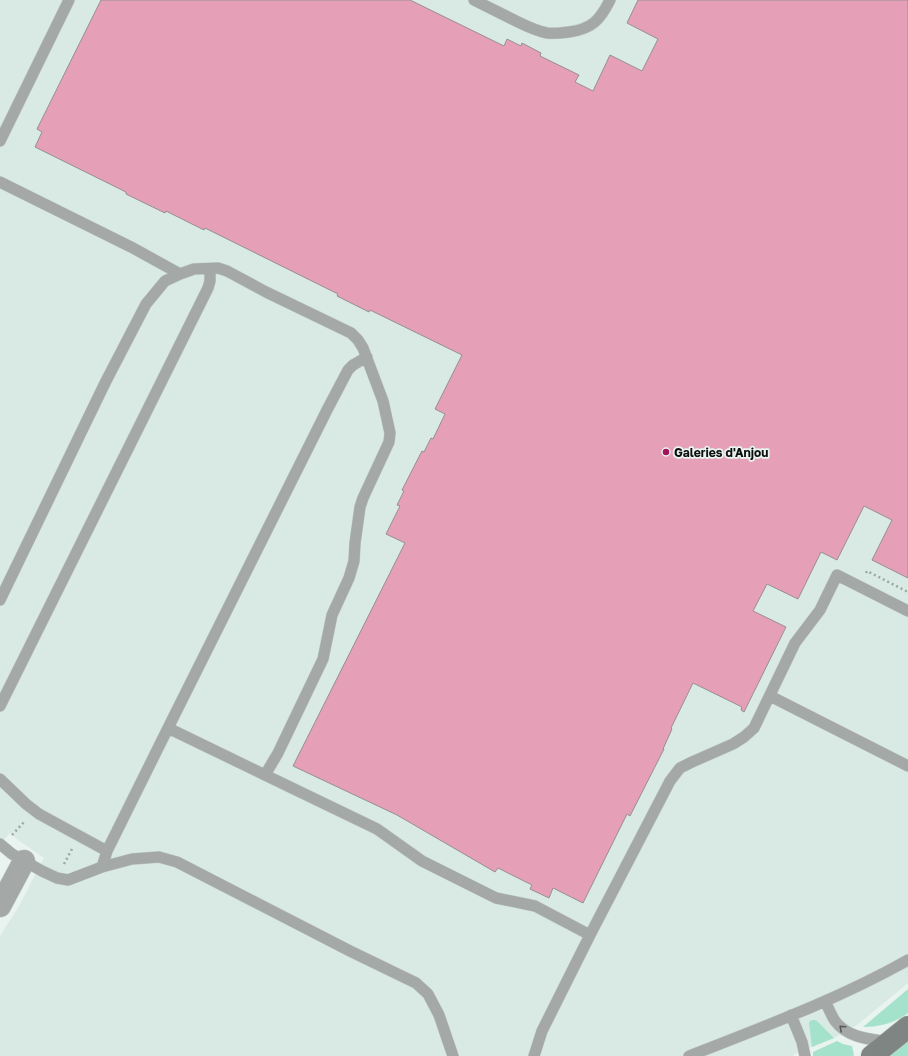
<svg xmlns="http://www.w3.org/2000/svg" width="908" height="1056" font-family="'Golos Text',sans-serif">
	<style>
		.built { fill: #d8eae3 }
		.green { fill: #a5e2cb }
		.building { fill: #e5a0b8; stroke: #978e90 }
		.lines { fill: none; stroke-linecap: round; stroke-linejoin: round }
		.lane-casing { stroke: #c6cfcb; stroke-width: 12 }
		.street-casing { stroke: #c6cfcb; stroke-width: 23 }
		.secondary-casing { stroke: #c6cfcb; stroke-width: 23 }
		.path { stroke: #9ea6a2; stroke-width: 2.5; stroke-dasharray: 2 3; stroke-linecap: butt }
		.lane { stroke: #a4a8a6; stroke-width: 11 }
		.street { stroke: #a4a8a6; stroke-width: 22 }
		.secondary { stroke: #7f8582; stroke-width: 22 }
		.oneway { stroke: #585c5a }
		.poi-dot { fill: #a1145c; stroke: #e9f3ef; stroke-width: 1.5 }
		.labels { text-anchor: middle; dominant-baseline: central; stroke-width: 3.5; stroke-linejoin: round; paint-order: stroke }
		.poi-label { font-size: 12px; font-weight: bold; fill: #0c0f0d; stroke: #e9f3ef; text-anchor: start }
	</style>
	<rect width="100%" height="100%" fill="#e9f3ef"/>
	<path class="built" d="M 0,0 L 908,0 L 908,983 L 857,1025 L 834,1038 L 794,1054 L 794,1056 L 0,1056 L 0,936 L 19,906 L 44,858 L 18,840 L 10,833 L 0,844 Z"/>
	<path class="green" d="M 908,989 L 908,1013 C 895,1023 879,1027 863,1027 Z
		M 812,1020 L 815,1020 L 817,1021 L 834,1038 L 812,1047 L 809,1023 L 810,1021 Z
		M 837,1041 L 843,1044 L 852,1046 L 854,1055 L 853,1056 L 813,1056 L 813,1052 Z
		M 908,1041 L 908,1056 L 890,1056 Z"/>
	<path class="building" d="M 101,0 L 410,0 L 504,46 L 507,39 L 521,46 L 522,43 L 541,53 L 540,56 L 579,75 L 575,82 L 593,91 L 610,55 L 642,71 L 658,39 L 627,23 L 638,0 L 908,0 L 908,578 L 872,560 L 892,520 L 864,506 L 837,560 L 821,552 L 798,599 L 767,584 L 753,611 L 786,627 L 744,712 L 741,710 L 742,707 L 693,683 L 671,728 L 672,729 L 663,749 L 664,749 L 630,816 L 627,814 L 583,903 L 553,888 L 549,898 L 530,889 L 532,885 L 498,868 L 495,872 L 397,815 L 293,766 L 405,543 L 386,534 L 400,506 L 397,505 L 404,491 L 402,490 L 422,451 L 424,452 L 431,438 L 433,439 L 445,414 L 435,409 L 462,355 L 370,310 L 369,312 L 337,296 L 338,294 L 205,228 L 204,230 L 166,211 L 165,213 L 126,194 L 126,192 L 35,147 L 42,132 L 37,129 Z"/>
	<g class="lines">
		<g class="lane-casing">
			<path id="lane" d="M 474,0 C 488,7 502,14 516,21 C 526,26 537,31 547,33 C 554,34 562,33 569,32 C 592,29 600,20 610,0
				M 0,141 L 69,0
				M 0,182 L 133,248 L 180,274
				M 0,600 L 105,383 L 146,304 L 165,281 L 180,274 L 194,269 L 218,268 L 227,271 L 266,292 L 351,333 L 358,340 L 363,348 L 383,401 L 390,433 L 389,442 L 363,498 L 360,507 L 355,543 L 354,561 L 349,578 L 332,615 L 323,659 L 278,753 L 265,775 L 168,728 L 107,851 L 102,867
				M 770,696 L 908,766
				M 0,706 L 208,288 L 210,281 L 210,269
				M 168,728 L 327,410 L 348,370 L 353,365 L 367,357
				M 265,775 L 377,829 L 422,861 L 496,898 L 535,906 L 590,935 L 542,1031 L 534,1056
				M 0,779 L 26,804 L 39,814 L 107,851
				M 0,844 L 12,854 L 42,871 L 57,878 L 68,880 L 102,867 L 132,859 L 159,857 L 177,862 L 350,951 L 416,983 L 428,994 L 439,1015 L 453,1056
				M 590,935 L 670,781 L 680,768 L 692,762 L 733,744 L 744,737 L 754,728 L 795,643 L 820,610 L 837,575 L 908,611
				M 825,1001 C 828,1007 831,1015 835,1021 C 848,1038 869,1039 889,1042
				M 791,1015 L 802,1042 L 805,1056
				M 689,1056 C 763,1027 839,999 908,960"/>
		</g>
		<g class="street-casing">
			<path id="street" d="M 0,906 L 24,861"/>
		</g>
		<g class="secondary-casing">
			<path id="secondary" d="M 872,1056 L 908,1027"/>
		</g>
		<path class="path" d="M 866,573 L 867,571 L 908,592
			M 12,835 L 25,821
			M 64,864 L 72,849"/>
		<use href="#lane" class="lane"/>
		<use href="#street" class="street"/>
		<use href="#secondary" class="secondary"/>
	</g>
	<defs><path id="oneway-chevron" d="M-2-3.5L2.5 0L-2 3.5" fill="none" stroke-width="1.6" stroke-linecap="round" stroke-linejoin="round"/></defs>
	<use class="oneway" href="#oneway-chevron" transform="translate(842 1028) rotate(-138)"/>
	<circle class="poi-dot" cx="666" cy="452" r="4"/>
	<g class="labels">
		<g class="poi-label">
			<text x="674" y="452">Galeries d'Anjou</text>
		</g>
	</g>
</svg>
